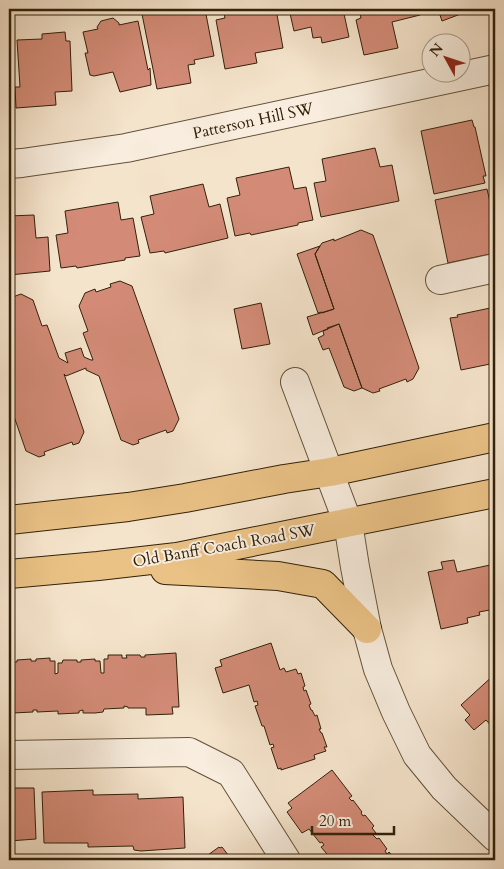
<svg xmlns="http://www.w3.org/2000/svg" width="504" height="869" font-family="Cardo,serif">
	<style>
		.building { fill: #d38b77; stroke: #32210a }
		.lines { fill: none; stroke-linecap: round; stroke-linejoin: round }
		.minor-casing { stroke: #63523a; stroke-width: 30 }
		.major-casing { stroke: #32210a; stroke-width: 30 }
		.minor { stroke: #f8edde; stroke-width: 28 }
		.major { stroke: #eac286; stroke-width: 28 }
		.labels { text-anchor: middle; dominant-baseline: central; stroke-width: 4; stroke-linejoin: round; paint-order: stroke }
		.street-label { font-size: 16px; fill: #32210a; stroke: #f8edde }
	</style>
	<rect width="100%" height="100%" fill="#f5e4cc"/>
	<filter id="stains"><feTurbulence type="fractalNoise" baseFrequency=".004" numOctaves="4"/><feColorMatrix values="0 0 0 0 .2 0 0 0 0 .09 0 0 0 0 .02 0 0 0 .5 -.17"/></filter>
	<radialGradient id="worn" r=".72"><stop offset=".6" stop-color="#630" stop-opacity="0"/><stop offset="1" stop-color="#630" stop-opacity=".3"/></radialGradient>
	<path class="building" d="M 166,9 L 205,9 L 214,56 L 194,60 L 195,64 L 188,65 L 191,83 L 157,89 L 142,14 Z
		M 223,9 L 276,9 L 283,48 L 255,53 L 257,63 L 225,69 L 216,20 L 225,18 Z
		M 289,9 L 343,9 L 349,37 L 322,43 L 321,37 L 313,38 L 311,27 L 294,31 Z
		M 359,9 L 419,9 L 420,15 L 392,22 L 398,48 L 364,55 L 356,20 L 361,18 Z
		M 438,9 L 474,9 L 442,21 Z
		M 113,18 L 119,23 L 119,25 L 138,21 L 148,70 L 150,68 L 151,85 L 120,92 L 113,72 L 94,76 L 90,75 L 85,53 L 88,53 L 83,32 L 98,29 L 97,27 L 101,21 Z
		M 65,32 L 66,41 L 70,41 L 72,91 L 55,92 L 56,105 L 16,108 L 15,87 L 20,87 L 17,40 L 42,39 L 42,34 Z
		M 472,120 L 474,127 L 475,127 L 486,176 L 483,176 L 485,183 L 434,194 L 421,131 Z
		M 375,148 L 380,167 L 392,165 L 399,201 L 321,217 L 314,183 L 326,181 L 322,159 Z
		M 289,167 L 294,189 L 306,187 L 313,220 L 298,223 L 298,225 L 251,235 L 250,233 L 235,236 L 227,198 L 240,195 L 236,178 Z
		M 203,184 L 209,207 L 220,204 L 228,238 L 165,253 L 164,251 L 150,253 L 141,217 L 154,214 L 150,196 Z
		M 487,189 L 495,224 L 495,253 L 448,263 L 435,200 Z
		M 118,202 L 121,220 L 133,218 L 140,256 L 125,258 L 125,260 L 77,268 L 76,266 L 61,268 L 56,235 L 68,233 L 65,211 Z
		M 34,215 L 36,238 L 48,237 L 50,271 L 9,275 L 9,216 Z
		M 361,230 L 373,235 L 419,368 L 413,379 L 407,382 L 406,379 L 379,389 L 380,391 L 373,393 L 362,388 L 339,324 L 313,335 L 307,317 L 334,309 L 315,254 L 320,246 L 322,243 L 334,239 L 334,241 Z
		M 320,246 L 315,254 L 334,309 L 322,313 L 322,312 L 318,313 L 297,254 Z
		M 120,281 L 132,286 L 179,419 L 173,431 L 167,433 L 166,430 L 138,440 L 139,443 L 133,445 L 121,440 L 99,376 L 86,370 L 86,368 L 66,376 L 64,374 L 84,432 L 79,443 L 73,445 L 72,442 L 44,452 L 45,455 L 39,457 L 26,451 L 9,402 L 9,301 L 11,300 L 10,298 L 21,294 L 33,300 L 42,326 L 47,325 L 59,358 L 68,363 L 65,353 L 81,348 L 84,357 L 91,360 L 93,360 L 83,333 L 88,331 L 79,306 L 85,293 L 95,289 L 96,292 L 111,287 L 110,284 Z
		M 261,303 L 270,344 L 242,349 L 234,309 Z
		M 495,307 L 495,363 L 461,370 L 450,318 L 458,317 L 457,315 Z
		M 339,324 L 362,388 L 354,391 L 344,387 L 329,348 L 323,350 L 318,338 L 324,335 L 323,331 L 328,329 L 327,328 Z
		M 454,560 L 457,572 L 495,564 L 495,609 L 479,612 L 480,615 L 467,618 L 468,623 L 441,629 L 428,572 L 443,569 L 441,562 Z
		M 271,643 L 280,670 L 284,668 L 286,672 L 296,669 L 298,674 L 301,673 L 305,686 L 303,687 L 304,691 L 306,690 L 311,704 L 309,705 L 311,710 L 312,710 L 315,716 L 317,715 L 321,729 L 319,729 L 321,733 L 322,733 L 327,747 L 324,747 L 326,751 L 314,755 L 315,759 L 281,770 L 281,768 L 278,769 L 271,748 L 274,747 L 273,744 L 270,745 L 264,726 L 262,726 L 255,706 L 258,705 L 257,701 L 254,702 L 249,685 L 223,693 L 215,668 L 222,666 L 220,660 Z
		M 176,653 L 179,707 L 172,707 L 173,714 L 146,715 L 146,708 L 128,708 L 128,707 L 124,706 L 124,708 L 104,709 L 103,712 L 95,713 L 83,713 L 83,710 L 79,711 L 79,713 L 58,714 L 58,711 L 37,712 L 37,710 L 33,710 L 33,712 L 13,713 L 13,711 L 10,711 L 9,674 L 13,674 L 13,662 L 17,662 L 17,660 L 31,659 L 31,661 L 36,661 L 36,659 L 50,658 L 50,661 L 55,661 L 55,674 L 58,673 L 58,663 L 62,663 L 63,660 L 77,660 L 77,662 L 81,662 L 81,660 L 95,659 L 95,661 L 100,661 L 101,673 L 104,673 L 104,659 L 108,659 L 108,655 L 122,655 L 122,658 L 127,658 L 126,655 L 140,655 L 141,657 L 145,657 L 145,655 Z
		M 495,674 L 495,730 L 486,720 L 474,730 L 465,720 L 470,715 L 461,705 Z
		M 332,770 L 352,796 L 349,798 L 352,801 L 353,800 L 362,812 L 361,813 L 363,816 L 365,815 L 374,826 L 372,828 L 376,833 L 373,835 L 377,839 L 379,838 L 387,849 L 385,851 L 387,854 L 389,852 L 396,860 L 332,860 L 321,847 L 324,845 L 322,842 L 320,843 L 309,829 L 302,833 L 287,812 L 292,808 L 288,803 Z
		M 9,788 L 34,788 L 36,839 L 9,841 Z
		M 93,790 L 93,795 L 138,794 L 138,799 L 183,797 L 185,848 L 141,851 L 134,850 L 133,846 L 88,847 L 88,843 L 44,843 L 42,792 Z
		M 219,847 L 220,848 L 222,847 L 232,860 L 201,860 Z"/>
	<g class="lines">
		<g class="minor-casing">
			<path id="minor" d="M 9,164 L 22,163 L 126,148 L 495,69
				M 440,280 L 495,268
				M 295,382 L 348,523 L 355,567 L 367,629 L 378,669 L 396,712 L 417,755 L 444,788 L 495,837
				M 9,755 L 189,752 L 231,773 L 286,860"/>
		</g>
		<g class="major-casing">
			<path id="major" d="M 9,520 L 128,507 L 185,498 L 284,479 L 330,472 L 495,437
				M 165,570 L 278,576 L 323,584 L 367,629
				M 9,574 L 98,566 L 177,557 L 495,493"/>
		</g>
		<use href="#minor" class="minor"/>
		<use href="#major" class="major"/>
	</g>
	<g class="labels">
		<g class="street-label">
			<text transform="translate(253 121) rotate(-12)">Patterson Hill SW</text>
			<text transform="translate(224 546) rotate(-10)">Old Banff Coach Road SW</text>
		</g>
	</g>
	<rect width="504" height="869" fill="none" stroke="#f5e4cc" stroke-width="30"/>
	<rect x="10" y="10" width="484" height="849" fill="none" stroke="#32210a" stroke-width="2.5"/>
	<rect x="15" y="15" width="474" height="839" fill="none" stroke="#32210a"/>
	<g transform="translate(446 58) rotate(310)"><circle r="24" fill="#f8edde" stroke="#a99b89"/>
	<path d="M0-4L9 19L0 12L-9 19Z" fill="#8f2418"/>
	<text y="-8" font-size="14" font-weight="bold" text-anchor="middle" fill="#32210a">N</text>
	</g>
	<path d="M312 826v8h82v-8" fill="none" stroke="#32210a" stroke-width="2.5"/>
	<text x="319" y="826" font-size="15" fill="#32210a" stroke="#f8edde" stroke-width="4" paint-order="stroke">20 m</text>
	<rect width="100%" height="100%" filter="url(#stains)"/>
	<rect width="100%" height="100%" fill="url(#worn)"/>
</svg>
